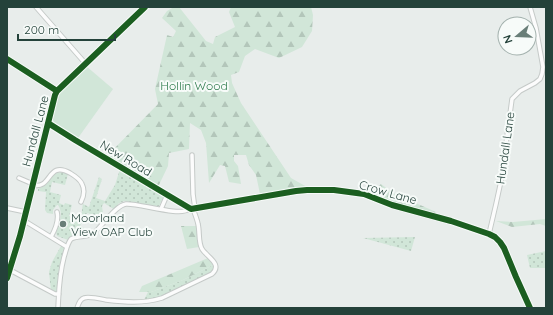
<svg xmlns="http://www.w3.org/2000/svg" width="553" height="315" font-family="Quicksand,sans-serif">
	<style>
		.grass { fill: url(#grass-dots) }
		.forest { fill: url(#forest-firs) }
		.park { fill: #d1e6d8 }
		.lines { fill: none; stroke-linecap: round; stroke-linejoin: round }
		.minor-casing { stroke: #c5cac8; stroke-width: 5.5 }
		.minor { stroke: #fcfcfc; stroke-width: 3.5 }
		.cycleway-casing { stroke: #f7fbf9; stroke-width: 8 }
		.cycleway { stroke: #1b5e20; stroke-width: 6 }
		.poi-dot { fill: #697e78; stroke: #f7fbf9; stroke-width: 1.5 }
		.labels { text-anchor: middle; dominant-baseline: central; stroke-width: 4; stroke-linejoin: round; paint-order: stroke }
		.park-label { font-size: 12px; fill: #2d7a4b; stroke: #f7fbf9 }
		.street-label { font-size: 12px; fill: #24423a; stroke: #f7fbf9 }
		.poi-label { font-size: 12px; fill: #24423a; stroke: #f7fbf9; text-anchor: start }
	</style>
	<defs>
		<pattern id="grass-dots" width="8" height="8" patternUnits="userSpaceOnUse"><rect width="8" height="8" fill="#d1e6d8"/><path d="M2 2h.1M6 6h.1" fill="none" stroke="#b3c6ba" stroke-width="1.8" stroke-linecap="round"/></pattern>
		<pattern id="forest-firs" width="22" height="20" patternUnits="userSpaceOnUse"><rect width="22" height="20" fill="#d1e6d8"/><path d="M5 1l3.5 6h-7zM16 11l3.5 6h-7z" fill="#b3c6ba"/></pattern>
	</defs>
	<rect width="100%" height="100%" fill="#e8edeb"/>
	<path class="grass" d="M 120,169 L 162,194 L 164,196 L 159,206 L 144,205 L 124,201 L 118,204 L 118,206 L 115,210 L 104,203 L 102,206 L 103,213 L 103,215 L 107,218 L 102,223 L 88,213 L 86,214 L 80,226 L 92,232 C 85,238 76,232 68,240 L 57,236 L 56,232 C 59,223 64,214 58,205 L 57,205 L 53,210 L 53,214 L 47,213 L 45,210 L 46,192 L 38,191 L 38,189 C 53,184 51,167 68,174 L 65,185 L 52,182 L 50,192 L 61,195 L 59,203 L 64,205 L 65,203 L 72,205 L 69,216 L 74,217 L 75,216 L 81,218 C 82,214 82,207 83,204 L 89,207 L 99,177 L 102,179 L 96,198 L 105,201 L 115,185 Z
		M 415,237 L 411,251 L 363,238 Z
		M 61,246 L 65,247 L 65,248 L 57,290 L 56,292 L 51,291 L 49,272 L 52,262 Z
		M 546,251 L 546,268 L 530,268 L 527,255 Z
		M 213,265 L 214,270 L 209,275 L 158,298 L 144,300 L 148,292 L 151,292 L 183,280 Z"/>
	<path class="forest" d="M 174,7 L 179,7 L 206,41 L 213,44 L 215,37 L 235,27 L 229,12 L 231,7 L 311,7 L 313,15 L 312,31 L 302,47 L 279,58 L 255,49 L 245,56 L 239,72 L 231,75 L 232,83 L 241,103 L 291,178 L 307,187 L 260,194 L 256,175 L 249,165 L 246,155 L 234,155 L 234,161 L 238,166 L 241,184 L 229,182 L 225,166 L 220,165 L 209,183 L 206,143 L 201,130 L 190,123 L 189,149 L 169,153 L 168,166 L 158,187 L 107,156 L 158,104 L 155,89 L 167,35 L 173,37 L 176,31 L 162,18 L 167,11 Z
		M 381,184 L 393,193 L 436,212 L 434,215 L 409,209 L 372,196 L 373,191 Z
		M 546,219 L 546,226 L 540,224 L 512,227 L 496,221 L 513,222 Z
		M 181,226 L 197,226 L 199,247 L 187,249 Z
		M 208,258 L 213,265 L 183,280 L 151,292 L 139,292 L 142,286 Z"/>
	<path class="park" d="M 86,66 L 113,89 L 78,138 L 55,124 L 53,120 L 53,115 L 59,93 Z"/>
	<g class="lines">
		<g class="minor-casing">
			<path id="minor" d="M 36,7 L 85,63
				M 48,123 L 75,140 L 191,209 L 296,191 L 307,190 L 334,190 L 364,194 L 392,205 L 451,221 L 489,234 L 495,237 L 500,242 L 504,248 L 516,277 L 530,308
				M 192,155 L 193,194 L 195,209
				M 19,178 L 33,184
				M 33,185 C 52,190 47,160 70,173 C 75,176 80,179 82,184 C 85,190 84,196 81,202
				M 7,208 L 26,212
				M 161,209 L 167,195
				M 24,221 L 28,223 L 67,247
				M 489,234 L 496,204 L 501,181 L 512,99 L 520,91 L 535,83 L 540,79 L 542,74 L 543,67 L 536,28 L 530,7
				M 51,237 C 55,230 59,220 57,212
				M 10,270 L 55,294 L 59,294
				M 7,278 L 20,236 L 55,95 L 57,91 L 145,7
				M 58,308 C 59,289 59,276 64,257 C 66,251 67,244 71,239 C 78,235 88,238 94,233 C 102,226 116,205 126,204 C 139,203 180,217 189,209
				M 77,308 C 78,305 80,299 84,298 C 88,296 101,299 106,300 C 124,302 143,304 162,298 L 212,274 C 223,264 207,257 202,249 C 198,242 200,232 198,224 C 197,219 195,214 193,209"/>
		</g>
		<use href="#minor" class="minor"/>
		<g class="cycleway-casing">
			<path id="cycleway" d="M 7,59 L 57,91
				M 48,123 L 75,140 L 191,209 L 296,191 L 307,190 L 334,190 L 364,194 L 392,205 L 451,221 L 489,234 L 495,237 L 500,242 L 504,248 L 516,277 L 530,308
				M 7,278 L 20,236 L 55,95 L 57,91 L 145,7"/>
		</g>
		<use href="#cycleway" class="cycleway"/>
	</g>
	<circle class="poi-dot" cx="63" cy="224" r="4"/>
	<g class="labels">
		<g class="park-label">
			<text x="194" y="85">Hollin Wood</text>
		</g>
		<g class="street-label">
			<text transform="translate(35 131) rotate(-75)">Hundall Lane</text>
			<text transform="translate(505 148) rotate(-82)">Hundall Lane</text>
			<text transform="translate(126 158) rotate(31)">New Road</text>
			<text transform="translate(388 192) rotate(16)">Crow Lane</text>
		</g>
		<g class="poi-label">
			<text x="71" y="217">Moorland<tspan x="71" dy="14">View OAP Club</tspan></text>
		</g>
	</g>
	<rect width="553" height="315" fill="none" stroke="#24423a" stroke-width="16"/>
	<g transform="translate(517 36) rotate(251)"><circle r="19" fill="#f7fbf9" stroke="#a3b1ad"/>
	<path d="M0-3L7 15L0 10L-7 15Z" fill="#697e78"/>
	<text y="-6" font-size="11" font-weight="bold" text-anchor="middle" fill="#24423a">N</text>
	</g>
	<path d="M18 34v6h97v-6" fill="none" stroke="#24423a" stroke-width="2"/>
	<text x="24" y="34" font-size="12" fill="#24423a" stroke="#f7fbf9" stroke-width="3" paint-order="stroke">200 m</text>
</svg>
